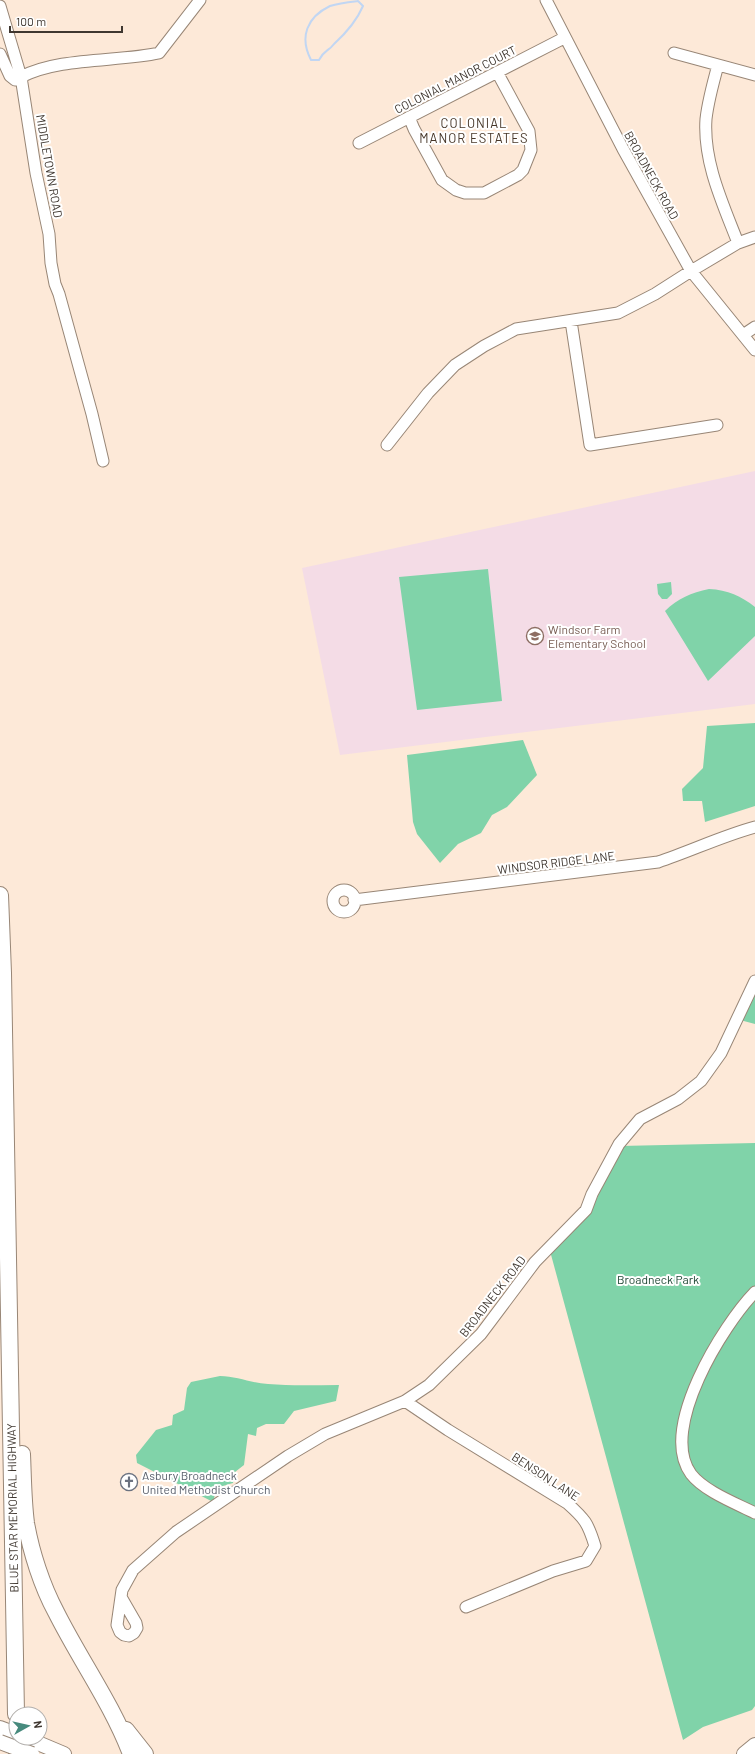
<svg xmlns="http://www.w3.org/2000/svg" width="755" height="1754" font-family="Barlow,sans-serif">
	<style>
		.education { fill: #f4dce6 }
		.green { fill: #80d3a9 }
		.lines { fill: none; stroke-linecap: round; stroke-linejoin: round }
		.stream { stroke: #c1d6f3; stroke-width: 2 }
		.minor-casing { stroke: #988676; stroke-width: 13 }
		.major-casing { stroke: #988676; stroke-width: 16 }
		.highway-casing { stroke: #988676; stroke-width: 18 }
		.minor { stroke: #fff; stroke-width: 11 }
		.major { stroke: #fff; stroke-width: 14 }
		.highway { stroke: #fff; stroke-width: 16 }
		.major-bridge-casing { stroke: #988676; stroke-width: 16; stroke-linecap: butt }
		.major-bridge { stroke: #fff; stroke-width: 14 }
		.labels { text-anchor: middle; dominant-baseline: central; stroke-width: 4; stroke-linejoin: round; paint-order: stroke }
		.street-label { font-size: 12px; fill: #3f3730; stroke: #fff }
		.education-label { font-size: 12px; fill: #785e54; stroke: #fff; text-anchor: start }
		.park-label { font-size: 12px; fill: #1c4532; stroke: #fff }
		.worship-label { font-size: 12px; fill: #5b616d; stroke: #fff; text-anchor: start }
		.neighbourhood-label { font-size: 13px; letter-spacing: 1px; fill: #473729; stroke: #fff }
	</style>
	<rect width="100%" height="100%" fill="#fde9d8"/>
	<path class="education" d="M 755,471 L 755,704 L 340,755 L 302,568 Z"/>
	<path class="green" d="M 488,569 L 502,701 L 417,710 L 399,577 Z
		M 671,582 L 672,594 L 667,599 L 662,599 L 658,594 L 657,584 Z
		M 709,589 C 728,590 741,596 755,607 L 755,636 L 708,681 L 665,611 C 678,598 691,593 709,589 Z
		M 755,723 L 755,806 L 705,822 L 702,801 L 683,801 L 682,789 L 703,768 L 707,726 Z
		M 523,740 L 537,775 L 507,807 L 492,815 L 481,833 L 458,844 L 440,863 L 417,834 L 413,822 L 407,755 Z
		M 755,986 L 755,1024 L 740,1020 Z
		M 755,1143 L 755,1706 L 752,1710 L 703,1727 L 683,1740 L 550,1251 L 593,1207 L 620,1146 Z
		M 220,1376 C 236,1376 251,1383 268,1384 C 291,1386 315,1385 339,1385 L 336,1401 L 294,1411 L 284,1424 L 266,1424 L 257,1428 L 256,1436 L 248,1434 L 244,1465 L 235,1472 L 233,1483 L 216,1488 L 214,1499 L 217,1504 L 137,1463 L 136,1455 L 156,1430 L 172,1425 L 173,1415 L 184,1410 L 187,1388 L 191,1382 Z"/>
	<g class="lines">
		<path class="stream" d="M 358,1 L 363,6 C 357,20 345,34 334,44 C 328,52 325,49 319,60 L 311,60 C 299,37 307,17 330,6 C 339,3 349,2 358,1 Z"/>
		<g class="minor-casing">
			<path id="minor" d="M 546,0 L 623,149 L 691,271 L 755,350
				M 0,6 L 21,77 L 36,173 L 49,234 L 51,263 L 55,284 L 59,294 L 92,414 L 103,461
				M 674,53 L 755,75
				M 0,54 L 10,76 L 15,80 L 22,80
				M 718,65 C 713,83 708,101 706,119 C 703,162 723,204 738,243
				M 21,77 C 59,57 118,62 159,53 L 200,0
				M 409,117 L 414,129 L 442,180 L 456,190 L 465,193 L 484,193 L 518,175 L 523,170 L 531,150 L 529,131 L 497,72
				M 359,143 L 564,38
				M 571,321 L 590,445 L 717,425
				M 743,335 L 755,327
				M 387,445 L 428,393 L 455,365 L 484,346 L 516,329 L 618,313 L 655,294 L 691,271 L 738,243 L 755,237
				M333 901a11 11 0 1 1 22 0a11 11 0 1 1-22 0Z
				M 354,900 L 658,862 C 691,851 722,836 755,827
				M 755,1292 C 723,1325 658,1429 691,1474 C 704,1491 735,1503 755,1513
				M 405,1401 L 448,1430 L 567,1503 C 585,1519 588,1523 595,1546 L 586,1561 L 553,1571 L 466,1607
				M 121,1597 L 136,1623 L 137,1628 L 134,1633 L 129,1636 L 124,1635 L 120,1632 L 117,1625 L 122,1590 L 133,1570 L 176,1532 L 288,1456 L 325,1434 L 405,1401 L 429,1385 L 481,1334 L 535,1262 L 586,1210 L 592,1194 L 619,1144 L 640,1119 L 678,1099 L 701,1081 L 721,1053 L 755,981"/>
		</g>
		<g class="major-casing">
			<path id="major" d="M 0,1728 L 16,1734
				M 26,1738 L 64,1754
				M 744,1754 L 755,1745"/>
		</g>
		<g class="highway-casing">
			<path id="highway" d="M 0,895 L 3,973 L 16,1714
				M 22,1454 C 23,1476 23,1500 26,1523 C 31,1552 42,1586 56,1612 C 80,1660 112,1704 131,1754
				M 126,1730 L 145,1754
				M 17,1738 L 17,1754"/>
		</g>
		<use href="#minor" class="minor"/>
		<use href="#major" class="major"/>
		<use href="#highway" class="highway"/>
		<g class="major-bridge-casing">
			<path id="major-bridge" d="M 0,1742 L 32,1754"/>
		</g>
		<use href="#major-bridge" class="major-bridge"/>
	</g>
	<defs>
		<g id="school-ring" transform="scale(0.9)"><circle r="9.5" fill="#fff" stroke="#8d6e63" stroke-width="1.5"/><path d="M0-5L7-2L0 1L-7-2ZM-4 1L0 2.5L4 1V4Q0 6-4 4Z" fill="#8d6e63"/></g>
		<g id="church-ring" transform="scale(0.9)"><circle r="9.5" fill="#fff" stroke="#6b7280" stroke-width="1.5"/><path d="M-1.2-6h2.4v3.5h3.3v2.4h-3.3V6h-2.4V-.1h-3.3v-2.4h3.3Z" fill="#6b7280"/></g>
	</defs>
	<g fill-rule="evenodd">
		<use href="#school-ring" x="535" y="636"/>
		<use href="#church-ring" x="129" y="1482"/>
	</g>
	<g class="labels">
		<g class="street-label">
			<text transform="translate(455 79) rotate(-27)">COLONIAL MANOR COURT</text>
			<text transform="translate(50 166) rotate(80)">MIDDLETOWN ROAD</text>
			<text transform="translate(652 175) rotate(61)">BROADNECK ROAD</text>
			<text transform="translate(556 862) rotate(-7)">WINDSOR RIDGE LANE</text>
			<text transform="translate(492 1296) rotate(-52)">BROADNECK ROAD</text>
			<text transform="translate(546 1476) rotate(33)">BENSON LANE</text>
			<text transform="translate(12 1508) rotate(-91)">BLUE STAR MEMORIAL HIGHWAY</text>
		</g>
		<g class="education-label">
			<text x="548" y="629">Windsor Farm<tspan x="548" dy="14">Elementary School</tspan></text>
		</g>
		<g class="park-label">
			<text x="658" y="1279">Broadneck Park</text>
		</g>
		<g class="worship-label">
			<text x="142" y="1475">Asbury Broadneck<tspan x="142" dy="14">United Methodist Church</tspan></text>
		</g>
		<g class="neighbourhood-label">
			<text x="474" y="123">COLONIAL<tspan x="474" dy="15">MANOR ESTATES</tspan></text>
		</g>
	</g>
	<g transform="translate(28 1726) rotate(82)"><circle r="19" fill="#ffffff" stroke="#b2afac"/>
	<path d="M0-3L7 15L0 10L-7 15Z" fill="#478a7d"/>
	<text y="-6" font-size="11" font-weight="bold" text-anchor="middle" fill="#3f3730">N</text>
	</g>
	<path d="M10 26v6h112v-6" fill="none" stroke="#3f3730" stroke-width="2"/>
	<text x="16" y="26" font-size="12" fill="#3f3730" stroke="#ffffff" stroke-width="3" paint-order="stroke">100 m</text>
</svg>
